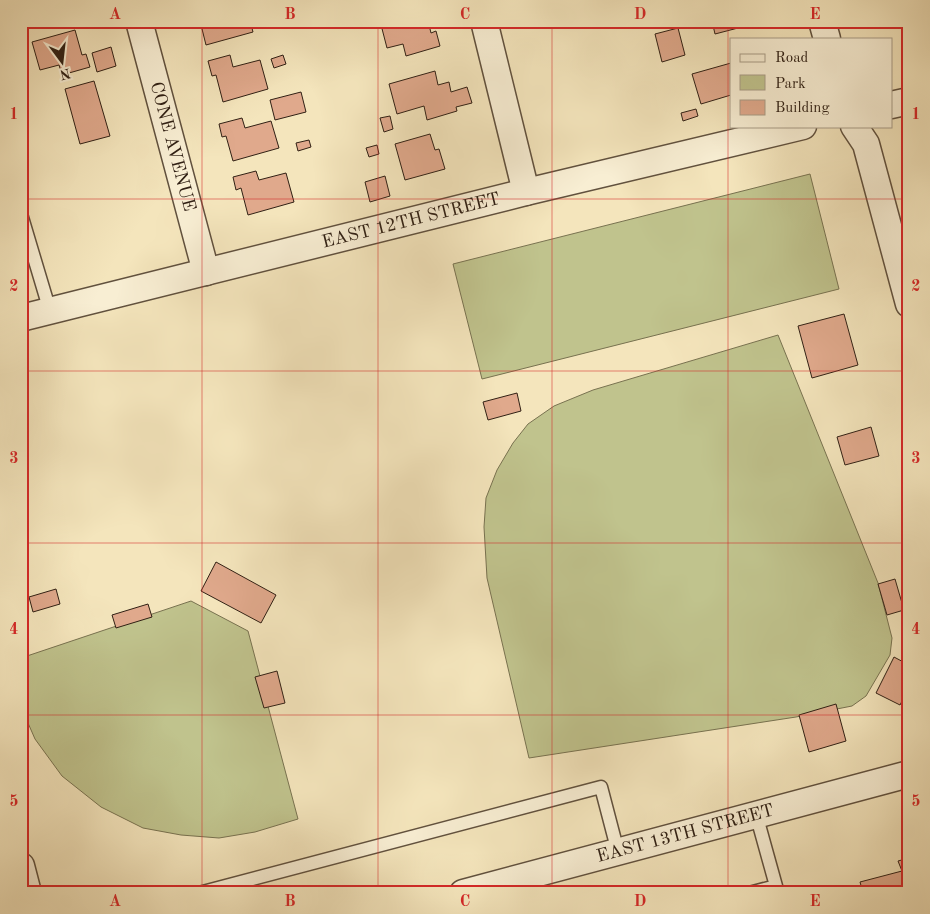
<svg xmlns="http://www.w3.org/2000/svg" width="930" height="914" font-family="'Old Standard TT',serif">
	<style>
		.green { fill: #c0c38d; stroke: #787250 }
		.building { fill: #e0a98c; stroke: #302014 }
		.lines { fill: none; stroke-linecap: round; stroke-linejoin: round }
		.service-casing { stroke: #61513e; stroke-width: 15 }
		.minor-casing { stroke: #61513e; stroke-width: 29 }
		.service { stroke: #f8eed3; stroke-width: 12 }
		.minor { stroke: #f8eed3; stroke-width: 26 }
		.grid { fill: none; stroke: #d62828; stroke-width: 1; stroke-opacity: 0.55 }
		.labels { text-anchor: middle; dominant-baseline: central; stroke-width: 4; stroke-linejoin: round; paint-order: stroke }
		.street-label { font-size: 18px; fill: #302014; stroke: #f8eed3 }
		.neatline { fill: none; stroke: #d62828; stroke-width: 2 }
		.grid-label { font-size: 16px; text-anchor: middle; font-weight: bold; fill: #d62828 }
	</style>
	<rect width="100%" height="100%" fill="#f4e5bc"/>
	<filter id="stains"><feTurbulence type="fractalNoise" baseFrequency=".004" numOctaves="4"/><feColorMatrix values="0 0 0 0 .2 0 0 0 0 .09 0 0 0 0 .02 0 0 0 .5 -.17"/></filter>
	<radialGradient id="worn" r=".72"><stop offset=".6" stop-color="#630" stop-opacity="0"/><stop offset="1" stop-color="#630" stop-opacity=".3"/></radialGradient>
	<path class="green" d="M 810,174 L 839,289 L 482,379 L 453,264 Z
		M 778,335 L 878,583 L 892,638 L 890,655 L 866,696 L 852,706 L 796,717 L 529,758 L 487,578 L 484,527 L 486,498 L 497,470 L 513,443 L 528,424 L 554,406 L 593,390 Z
		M 191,601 L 248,631 L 298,819 L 255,832 L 219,838 L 181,835 L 143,828 L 101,807 L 62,776 L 35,739 L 21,707 L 21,658 Z"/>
	<path class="building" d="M 200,21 L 250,21 L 253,32 L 206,45 Z
		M 380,21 L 428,21 L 431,33 L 436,31 L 440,46 L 406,56 L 403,44 L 387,48 Z
		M 712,21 L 736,21 L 738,28 L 715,34 Z
		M 678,28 L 685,55 L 662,62 L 655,34 Z
		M 75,30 L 82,55 L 86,54 L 90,67 L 62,75 L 59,65 L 40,70 L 32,42 Z
		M 111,47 L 116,66 L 97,72 L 92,53 Z
		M 230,55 L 233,67 L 260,60 L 268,89 L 223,102 L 216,75 L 212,76 L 208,61 Z
		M 283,55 L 286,64 L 274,68 L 271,59 Z
		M 731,63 L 731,95 L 701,104 L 692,74 Z
		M 435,71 L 438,85 L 449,82 L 451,92 L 467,87 L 472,103 L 456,107 L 457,111 L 427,120 L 424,106 L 397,114 L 389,84 Z
		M 94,81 L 110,136 L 80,144 L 65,89 Z
		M 301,92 L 306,112 L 275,120 L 270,100 Z
		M 696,109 L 698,116 L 683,121 L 681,113 Z
		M 390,116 L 393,129 L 384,132 L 380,118 Z
		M 242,118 L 245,128 L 271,121 L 279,148 L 233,161 L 226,136 L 222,137 L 219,124 Z
		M 430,134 L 435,150 L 439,149 L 445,169 L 405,180 L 395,144 Z
		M 309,140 L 311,147 L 298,151 L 296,143 Z
		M 377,145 L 379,154 L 369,157 L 366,148 Z
		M 256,171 L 259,180 L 286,173 L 294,202 L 248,215 L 241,188 L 236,190 L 233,177 Z
		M 385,176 L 390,196 L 370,202 L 365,182 Z
		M 844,314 L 858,365 L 812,378 L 798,326 Z
		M 517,393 L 521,411 L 488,420 L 483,402 Z
		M 871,427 L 879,456 L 845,465 L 837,437 Z
		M 216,562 L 276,595 L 261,623 L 201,591 Z
		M 895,579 L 904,610 L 887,615 L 878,584 Z
		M 56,589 L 60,604 L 33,612 L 29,597 Z
		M 148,604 L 152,617 L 116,628 L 112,615 Z
		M 894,657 L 909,665 L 909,688 L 900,705 L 876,693 Z
		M 277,671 L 285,703 L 264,708 L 255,677 Z
		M 836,704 L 846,741 L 809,752 L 799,715 Z
		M 909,858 L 909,893 L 850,893 L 862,889 L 860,882 L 902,871 L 898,861 Z"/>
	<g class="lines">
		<g class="service-casing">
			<path id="service" d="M 21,214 L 50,311
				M 199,893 L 601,787 L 618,852
				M 749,893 L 776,886 L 756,814"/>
		</g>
		<g class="minor-casing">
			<g id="minor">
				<path id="s1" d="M 139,21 L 206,272"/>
				<path d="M 484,21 L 526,192"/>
				<path d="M 822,21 L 827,39"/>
				<path d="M 891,105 L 909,101"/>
				<path d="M 854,126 L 866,144 L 909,304"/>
				<path id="s2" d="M 21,318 L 526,192 L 803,126"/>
				<path d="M 21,866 L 28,893"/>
				<path id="s3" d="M 463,893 L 909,774"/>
			</g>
		</g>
		<use href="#service" class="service"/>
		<use href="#minor" class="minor"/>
	</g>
	<path class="grid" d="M 202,21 L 202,893M 378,21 L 378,893M 552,21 L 552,893M 728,21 L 728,893M 21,199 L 909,199M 21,371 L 909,371M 21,543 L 909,543M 21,715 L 909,715"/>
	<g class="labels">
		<g class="street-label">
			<text stroke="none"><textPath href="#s1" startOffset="130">CONE AVENUE</textPath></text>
			<text stroke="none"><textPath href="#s2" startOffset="402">EAST 12TH STREET</textPath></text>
			<text stroke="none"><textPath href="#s3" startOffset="230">EAST 13TH STREET</textPath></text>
		</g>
	</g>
	<rect width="930" height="914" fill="none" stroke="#f4e5bc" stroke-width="55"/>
	<rect x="730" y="38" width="162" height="90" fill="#f8eed3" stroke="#a89c87"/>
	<rect x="740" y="54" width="25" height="8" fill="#f8eed3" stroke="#a89c87"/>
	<text x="775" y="62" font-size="15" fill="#302014">Road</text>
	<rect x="740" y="75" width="25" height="15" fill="#c0c38d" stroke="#a89c87"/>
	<text x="775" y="88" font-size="15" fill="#302014">Park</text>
	<rect x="740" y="100" width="25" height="15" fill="#e0a98c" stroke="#a89c87"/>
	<text x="775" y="112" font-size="15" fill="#302014">Building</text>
	<g transform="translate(62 62) rotate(165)" stroke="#f8eed3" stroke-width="4" paint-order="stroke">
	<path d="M0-4L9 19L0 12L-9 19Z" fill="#302014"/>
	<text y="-8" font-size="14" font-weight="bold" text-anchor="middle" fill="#302014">N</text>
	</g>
	<rect x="28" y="28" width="874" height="858" class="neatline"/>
	<g class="grid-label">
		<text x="115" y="19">A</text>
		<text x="290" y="19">B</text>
		<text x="465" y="19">C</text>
		<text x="640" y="19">D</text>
		<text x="815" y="19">E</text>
		<text x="14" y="119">1</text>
		<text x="916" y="119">1</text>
		<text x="14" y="291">2</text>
		<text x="916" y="291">2</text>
		<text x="14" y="463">3</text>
		<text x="916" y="463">3</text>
		<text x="14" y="634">4</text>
		<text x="916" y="634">4</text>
		<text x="14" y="806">5</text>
		<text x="916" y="806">5</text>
		<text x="115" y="906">A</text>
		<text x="290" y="906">B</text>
		<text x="465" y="906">C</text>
		<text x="640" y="906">D</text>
		<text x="815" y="906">E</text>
	</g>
	<rect width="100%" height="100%" filter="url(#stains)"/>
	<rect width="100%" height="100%" fill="url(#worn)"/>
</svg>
